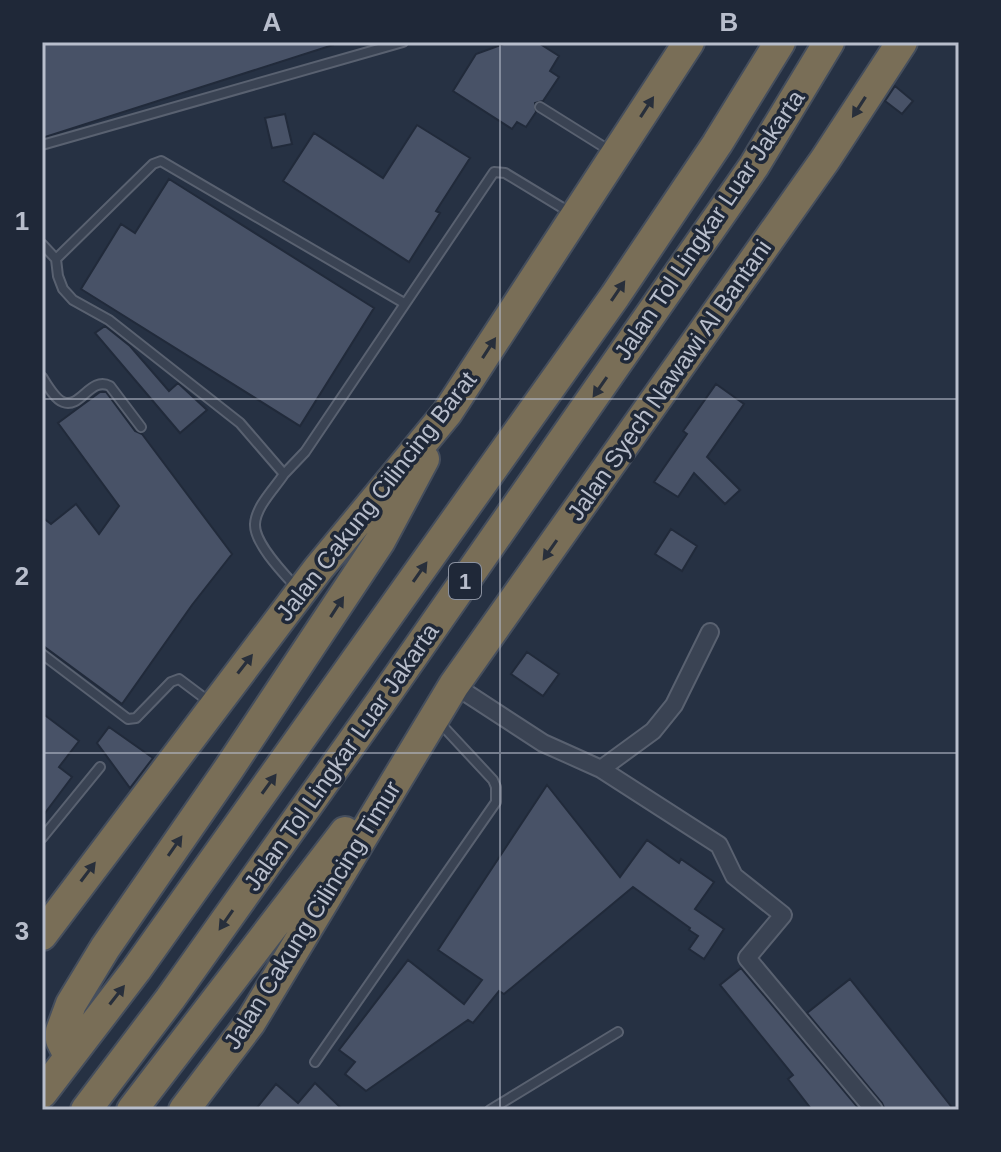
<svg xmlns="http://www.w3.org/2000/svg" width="1001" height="1152" font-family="Helvetica,sans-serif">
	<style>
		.building { fill: #485267; stroke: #212a3a; stroke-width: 2 }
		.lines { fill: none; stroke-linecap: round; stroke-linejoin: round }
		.lane-casing { stroke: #596170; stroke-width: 12 }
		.street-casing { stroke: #596170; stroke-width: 20 }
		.highway-casing { stroke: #454e5d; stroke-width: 34 }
		.lane { stroke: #3a4353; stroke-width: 8 }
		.street { stroke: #3a4353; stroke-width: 16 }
		.highway { stroke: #796e57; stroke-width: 30 }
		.oneway { fill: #282f3b }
		.grid { fill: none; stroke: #b8becc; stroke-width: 2; stroke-opacity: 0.55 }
		.labels { text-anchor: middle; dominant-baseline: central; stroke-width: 7; stroke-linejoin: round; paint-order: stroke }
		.shield { fill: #1f2838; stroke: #8a91a0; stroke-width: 2 }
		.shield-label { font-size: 22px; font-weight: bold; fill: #b8becc }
		.street-label { font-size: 24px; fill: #b8becc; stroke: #1f2838 }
		.neatline { fill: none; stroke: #b8becc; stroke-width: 3 }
		.grid-label { font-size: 26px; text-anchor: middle; font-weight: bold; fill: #b8becc }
	</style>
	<rect width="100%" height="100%" fill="#263143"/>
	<path class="building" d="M 42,42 L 333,42 L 333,45 L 42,138 Z
		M 509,42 L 537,42 L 559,56 L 550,71 L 559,77 L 543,101 L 535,103 L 536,112 L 526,127 L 517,122 L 512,129 L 453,91 L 476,54 Z
		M 895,86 L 913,101 L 902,114 L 885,101 Z
		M 285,114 L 292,144 L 272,148 L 265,118 Z
		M 417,125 L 470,158 L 436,211 L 440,213 L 409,262 L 283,181 L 314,133 L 383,178 Z
		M 169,179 L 374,308 L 300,426 L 81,289 L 121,224 L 135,233 Z
		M 105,326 L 130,346 L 169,391 L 178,383 L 207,410 L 180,433 L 95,333 Z
		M 716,384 L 744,404 L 707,457 L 740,490 L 725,504 L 694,473 L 678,497 L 654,482 L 687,434 L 683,431 Z
		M 100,392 L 106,392 L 135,431 L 142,434 L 232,554 L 192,605 L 122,704 L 42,645 L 42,517 L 51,524 L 76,504 L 99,534 L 119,506 L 58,423 Z
		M 671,529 L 697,546 L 682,571 L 655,554 Z
		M 527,652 L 559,674 L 543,696 L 511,674 Z
		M 42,713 L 79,741 L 59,767 L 72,777 L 42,817 Z
		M 109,727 L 153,758 L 130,788 L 97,743 Z
		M 547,785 L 620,877 L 647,840 L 679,863 L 681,859 L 714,882 L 695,909 L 724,929 L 704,959 L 689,949 L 698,936 L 689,930 L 690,928 L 633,887 L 504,994 L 499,991 L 473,1023 L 468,1020 L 366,1091 L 345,1074 L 355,1062 L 339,1050 L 408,960 L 464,1004 L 482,980 L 438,950 Z
		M 741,968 L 860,1110 L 812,1110 L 788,1079 L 793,1075 L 720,985 Z
		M 850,979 L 909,1053 L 954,1110 L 885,1110 L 882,1103 L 807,1013 Z
		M 315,1083 L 343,1110 L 255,1110 L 276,1084 L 298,1103 Z"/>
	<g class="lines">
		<g class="lane-casing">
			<path id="lane" d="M 540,107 L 612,152
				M 42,145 L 403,42
				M 42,244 L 56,259 L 58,276 L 63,289 L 73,300 L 109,320 L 240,423 L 284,474 L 305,452 L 494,172 L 505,173 L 571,213
				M 56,259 L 153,164 L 161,161 L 404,303
				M 42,377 C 47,385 55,399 63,402 C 81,409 90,376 110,386 L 141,427
				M 284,474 C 275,488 256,506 255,524 C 254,543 284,574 296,587
				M 42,654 L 128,719 L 136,718 L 171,682 L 179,679 L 211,703
				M 42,838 L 100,767
				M 315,1062 L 496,802 L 496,787 L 493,780 L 439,722
				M 490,1110 L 618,1032"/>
		</g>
		<g class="street-casing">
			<path id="street" d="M 454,685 L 543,743 L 601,769 L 719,845 L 734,876 L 783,915 L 747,958 L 874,1110
				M 601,769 L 653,731 L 674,705 L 710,632"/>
		</g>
		<g class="highway-casing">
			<path id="highway" d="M 42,935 L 318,569 L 447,413 L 689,42
				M 69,1056 L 61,1040 L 61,1031 L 71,1004 L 105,948 L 228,770 L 380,541 L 424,459
				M 42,1093 L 136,970 L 615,296 L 717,144 L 780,42
				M 86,1110 L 170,999 L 380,703 L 754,166 L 829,42
				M 132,1110 L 345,832
				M 184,1110 L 250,1023 L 454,685 L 825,160 L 902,42"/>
		</g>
		<use href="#lane" class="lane"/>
		<use href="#street" class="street"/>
		<use href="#highway" class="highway"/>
	</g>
	<defs><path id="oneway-solid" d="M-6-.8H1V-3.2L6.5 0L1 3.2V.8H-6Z" transform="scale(2)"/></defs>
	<g class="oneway">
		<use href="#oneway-solid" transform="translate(647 107) rotate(-57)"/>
		<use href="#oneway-solid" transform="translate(859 107) rotate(123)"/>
		<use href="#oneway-solid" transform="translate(618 291) rotate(-56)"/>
		<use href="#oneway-solid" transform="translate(489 348) rotate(-57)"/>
		<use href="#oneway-solid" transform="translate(600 387) rotate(125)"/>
		<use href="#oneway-solid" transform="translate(550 550) rotate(125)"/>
		<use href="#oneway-solid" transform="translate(420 572) rotate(-55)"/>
		<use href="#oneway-solid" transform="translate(337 607) rotate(-57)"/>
		<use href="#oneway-solid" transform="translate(245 664) rotate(-52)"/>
		<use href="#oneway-solid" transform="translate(269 784) rotate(-54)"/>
		<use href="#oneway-solid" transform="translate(175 846) rotate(-55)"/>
		<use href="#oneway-solid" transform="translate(88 872) rotate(-53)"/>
		<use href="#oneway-solid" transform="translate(226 920) rotate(125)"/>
		<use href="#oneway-solid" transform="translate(117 995) rotate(-52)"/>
	</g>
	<path class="grid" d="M 500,42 L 500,1110M 42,399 L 959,399M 42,753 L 959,753"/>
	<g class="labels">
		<rect class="shield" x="449" y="563" width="32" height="36" rx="6"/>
		<g class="shield-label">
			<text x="465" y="581">1</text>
		</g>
		<g class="street-label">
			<text transform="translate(709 225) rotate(-56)">Jalan Tol Lingkar Luar Jakarta</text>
			<text transform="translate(669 380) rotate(-55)">Jalan Syech Nawawi Al Bantani</text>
			<text transform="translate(376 496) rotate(-52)">Jalan Cakung Cilincing Barat</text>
			<text transform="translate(341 757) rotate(-55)">Jalan Tol Lingkar Luar Jakarta</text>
			<text transform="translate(312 915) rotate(-58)">Jalan Cakung Cilincing Timur</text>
		</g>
	</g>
	<rect width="1001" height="1152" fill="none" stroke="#1f2838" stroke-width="88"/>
	<rect x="44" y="44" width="913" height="1064" class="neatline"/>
	<g class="grid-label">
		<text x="272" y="31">A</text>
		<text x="729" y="31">B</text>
		<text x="22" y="230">1</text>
		<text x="22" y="585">2</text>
		<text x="22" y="940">3</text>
	</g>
</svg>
